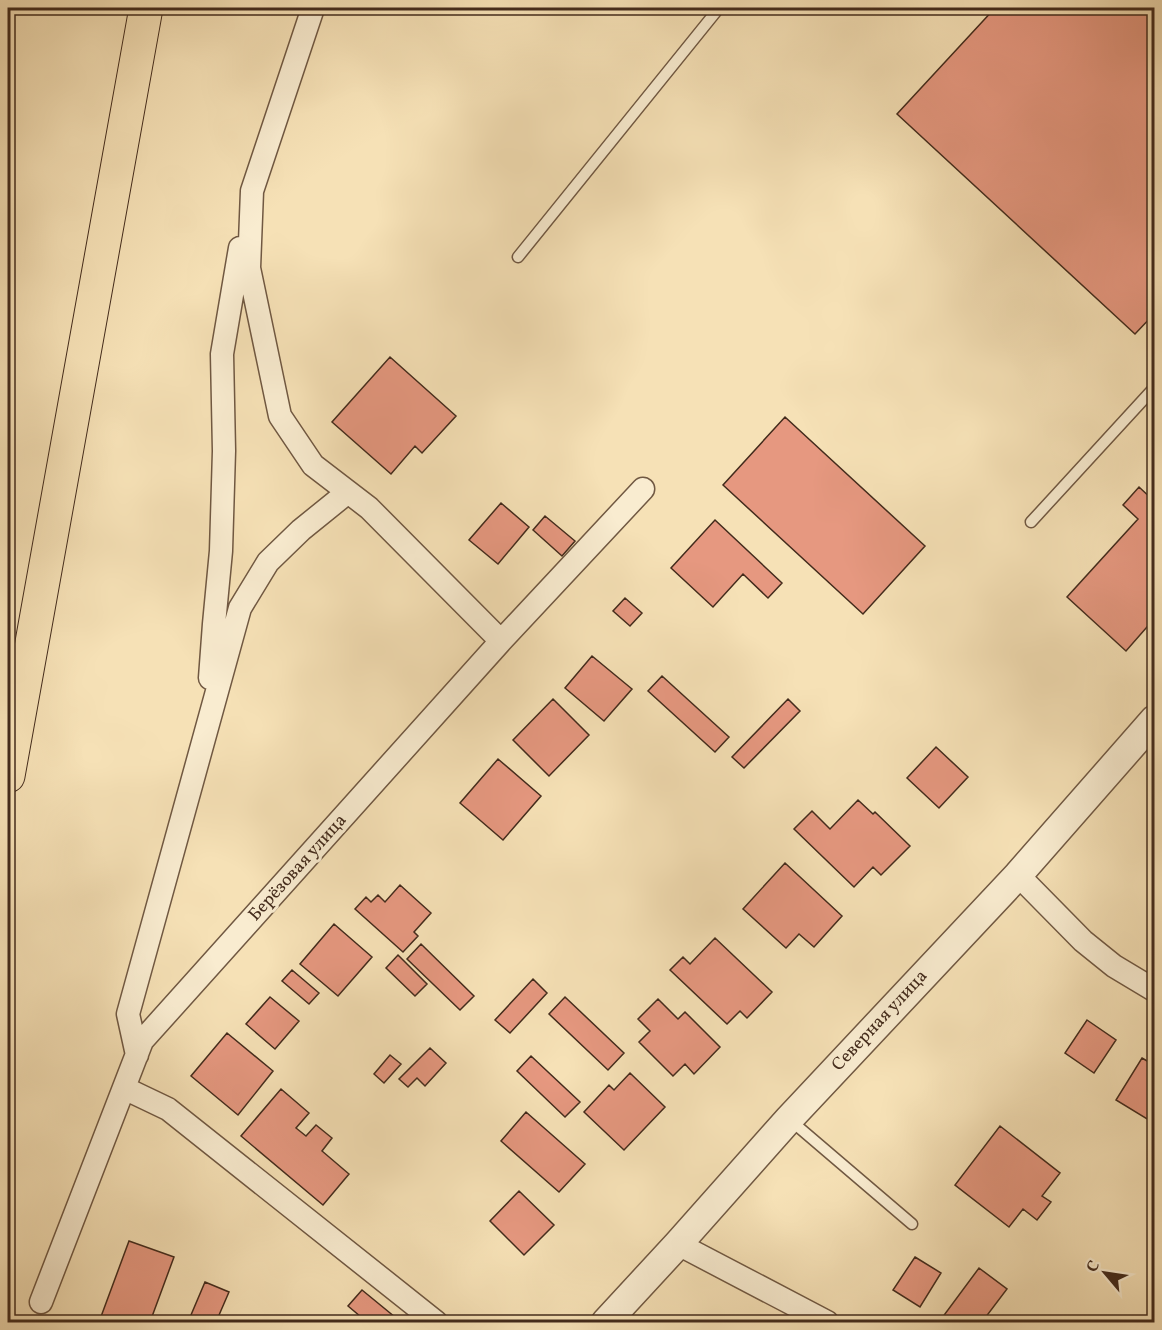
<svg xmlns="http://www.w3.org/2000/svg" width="1162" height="1330" font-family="Vollkorn,serif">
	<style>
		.building { fill: #e69880; stroke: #432b1c; stroke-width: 1.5 }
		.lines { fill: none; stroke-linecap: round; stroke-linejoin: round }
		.service-casing { stroke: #705842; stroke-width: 13 }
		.minor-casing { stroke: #705842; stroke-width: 25 }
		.tertiary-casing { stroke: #705842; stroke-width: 31 }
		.trunk-casing { stroke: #432b1c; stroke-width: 35 }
		.service { stroke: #f9ecd0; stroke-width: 10 }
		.minor { stroke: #f9ecd0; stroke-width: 22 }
		.tertiary { stroke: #f9ecd0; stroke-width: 28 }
		.trunk { stroke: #f6e1b6; stroke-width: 33 }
		.labels { text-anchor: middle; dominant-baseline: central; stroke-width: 6; stroke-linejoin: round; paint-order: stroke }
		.street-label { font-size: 18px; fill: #432b1c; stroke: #f9ecd0 }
	</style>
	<rect width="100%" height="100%" fill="#f6e1b6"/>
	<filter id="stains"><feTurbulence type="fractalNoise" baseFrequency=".00333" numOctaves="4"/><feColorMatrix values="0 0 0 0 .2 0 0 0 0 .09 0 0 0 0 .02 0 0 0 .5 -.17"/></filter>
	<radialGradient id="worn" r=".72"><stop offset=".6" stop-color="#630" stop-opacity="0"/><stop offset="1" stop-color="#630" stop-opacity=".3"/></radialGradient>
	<path class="building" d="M 995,8 L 1141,8 L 1154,20 L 1154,314 L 1135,334 L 897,114 Z
		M 390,357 L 456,416 L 422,453 L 415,446 L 391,474 L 332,422 Z
		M 785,417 L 925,546 L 863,614 L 723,485 Z
		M 1139,487 L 1154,501 L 1154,619 L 1126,651 L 1067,597 L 1138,519 L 1123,505 Z
		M 501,503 L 529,527 L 498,564 L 469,540 Z
		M 545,516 L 575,541 L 562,556 L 533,530 Z
		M 715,520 L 782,583 L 768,598 L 743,574 L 713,607 L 671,568 Z
		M 625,598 L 642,613 L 630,626 L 613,611 Z
		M 592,656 L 632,689 L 604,721 L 565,688 Z
		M 662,676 L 729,737 L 715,752 L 648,691 Z
		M 553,699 L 589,735 L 549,776 L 513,740 Z
		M 788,699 L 800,711 L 744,768 L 732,757 Z
		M 936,747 L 968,777 L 939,808 L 907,778 Z
		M 498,759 L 541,796 L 503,840 L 460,803 Z
		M 858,800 L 873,814 L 875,812 L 910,846 L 881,875 L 873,867 L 854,887 L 794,829 L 812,811 L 830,829 Z
		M 785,863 L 842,916 L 814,947 L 799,934 L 786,948 L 743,909 Z
		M 400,885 L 431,913 L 414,932 L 418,936 L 403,952 L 355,909 L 366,897 L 371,902 L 378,895 L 385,902 Z
		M 334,924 L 372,957 L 338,996 L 300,964 Z
		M 715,938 L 772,992 L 747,1018 L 740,1011 L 727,1024 L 670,970 L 683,957 L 690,964 Z
		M 421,944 L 474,996 L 460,1010 L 407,959 Z
		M 398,955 L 427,984 L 415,996 L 386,968 Z
		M 292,970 L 319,993 L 309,1004 L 282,981 Z
		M 533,979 L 547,993 L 510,1033 L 495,1020 Z
		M 270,997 L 299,1021 L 275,1049 L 246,1024 Z
		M 565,997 L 624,1053 L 608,1070 L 549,1014 Z
		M 658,999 L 678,1019 L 685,1012 L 720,1047 L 694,1074 L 685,1064 L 673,1076 L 639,1042 L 650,1031 L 638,1019 Z
		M 1087,1020 L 1116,1040 L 1094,1073 L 1065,1053 Z
		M 227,1033 L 273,1071 L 238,1115 L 191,1076 Z
		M 430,1048 L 446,1063 L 425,1086 L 417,1078 L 408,1087 L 399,1079 Z
		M 390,1055 L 401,1064 L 384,1083 L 374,1074 Z
		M 531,1056 L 580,1102 L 565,1117 L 517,1071 Z
		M 1142,1058 L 1154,1065 L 1154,1117 L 1152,1122 L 1116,1100 Z
		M 630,1073 L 665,1107 L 624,1150 L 584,1112 L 609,1085 L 614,1090 Z
		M 281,1089 L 309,1113 L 296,1128 L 306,1136 L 316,1125 L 332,1138 L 322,1151 L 349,1174 L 323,1205 L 241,1136 Z
		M 526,1112 L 585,1164 L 559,1192 L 501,1141 Z
		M 1000,1126 L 1060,1173 L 1042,1196 L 1051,1202 L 1037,1220 L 1023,1209 L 1009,1227 L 955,1185 Z
		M 519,1191 L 554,1225 L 524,1255 L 490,1221 Z
		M 129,1241 L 174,1257 L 150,1322 L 99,1322 Z
		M 915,1257 L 941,1273 L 920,1307 L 893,1290 Z
		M 979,1268 L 1007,1289 L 982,1322 L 939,1322 Z
		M 205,1282 L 229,1292 L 216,1322 L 188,1322 Z
		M 362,1290 L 401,1322 L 367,1322 L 348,1306 Z"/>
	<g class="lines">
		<g class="service-casing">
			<path id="service" d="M 518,257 L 719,8
				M 1031,522 L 1154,388
				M 789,1119 L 912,1224"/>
		</g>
		<g class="minor-casing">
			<path id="minor" d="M 313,8 L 252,191 L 249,268 L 280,416 L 313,465 L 369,508 L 501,641
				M 210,678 L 214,624 L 221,551 L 224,451 L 222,354 L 240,248
				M 1018,875 L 1083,941 L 1114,966 L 1154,990
				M 137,1055 L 128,1014 L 240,608 L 268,562 L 301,530 L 348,492
				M 124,1088 L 168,1109 L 436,1322
				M 678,1244 L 827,1322
				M 41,1302 L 142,1041 L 501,641 L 643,489"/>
		</g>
		<g class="tertiary-casing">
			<path id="tertiary" d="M 606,1322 L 678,1244 L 789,1119 L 1018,875 L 1154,720"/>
		</g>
		<g class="trunk-casing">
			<path id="trunk" d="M 8,776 L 146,8"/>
		</g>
		<use href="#service" class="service"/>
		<use href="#minor" class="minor"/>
		<use href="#tertiary" class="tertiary"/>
		<use href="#trunk" class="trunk"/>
	</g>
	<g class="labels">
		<g class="street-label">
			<text transform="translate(298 868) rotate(-48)">Берёзовая улица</text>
			<text transform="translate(880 1021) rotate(-47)">Северная улица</text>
		</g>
	</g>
	<rect width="1162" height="1330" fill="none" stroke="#f6e1b6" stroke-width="30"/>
	<rect x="9" y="9" width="1144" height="1312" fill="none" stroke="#432b1c" stroke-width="3"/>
	<rect x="15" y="15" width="1132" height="1300" fill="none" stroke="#432b1c" stroke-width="1.5"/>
	<g transform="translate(1105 1273) rotate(299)" stroke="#f9ecd0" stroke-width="4.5" paint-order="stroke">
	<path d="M0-4.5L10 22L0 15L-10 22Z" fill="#432b1c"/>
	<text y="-9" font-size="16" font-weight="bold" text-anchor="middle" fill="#432b1c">С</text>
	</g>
	<rect width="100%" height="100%" filter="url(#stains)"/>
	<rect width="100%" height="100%" fill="url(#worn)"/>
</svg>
